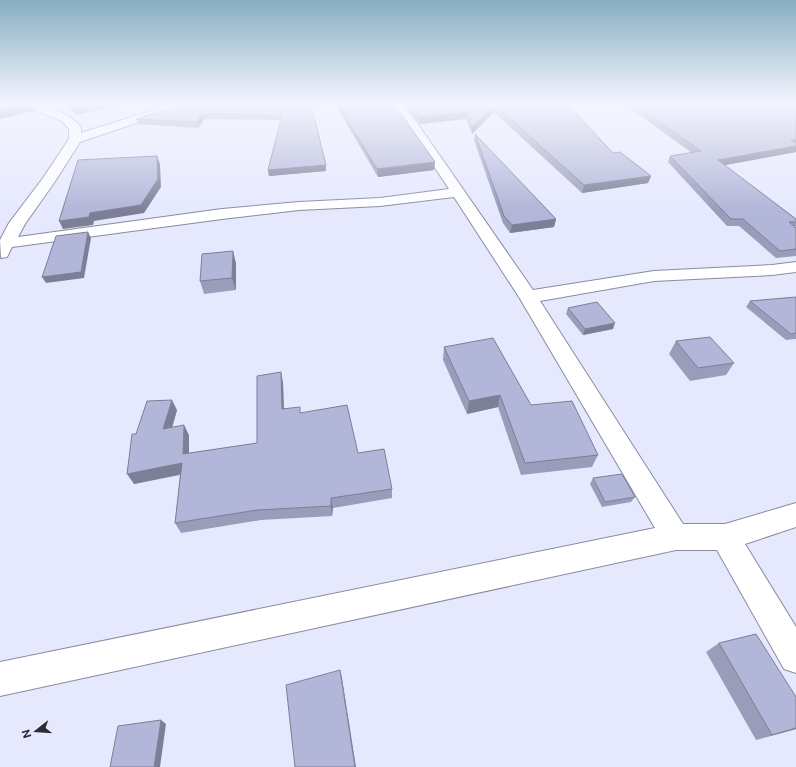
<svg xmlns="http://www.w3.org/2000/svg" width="796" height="767" font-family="'Public Sans',sans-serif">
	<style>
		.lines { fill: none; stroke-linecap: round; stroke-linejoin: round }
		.street-casing { stroke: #898c9f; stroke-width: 2 }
		.street { fill: #fff; fill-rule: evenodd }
		.wall { fill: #999dba }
		.shaded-wall { fill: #7d7f97 }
		.building { fill: #b2b6d8; stroke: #7d7f97 }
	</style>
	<rect width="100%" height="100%" fill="#e6e9fe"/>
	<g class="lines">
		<g class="street-casing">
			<path id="street" d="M 24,104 C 41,101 71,113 81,128 L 81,133 L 173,104 L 188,104 L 187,106 L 80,142 L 56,180 L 25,224 L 18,237 L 222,209 L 299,202 L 380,198 L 449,189 L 406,124 L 392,104 L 402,104 L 415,120 L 533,290 L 654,271 L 772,265 L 796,262 L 796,272 L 772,275 L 654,281 L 540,301 L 683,524 L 725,524 L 796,503 L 796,527 L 745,544 L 796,627 L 796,673 L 784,669 L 717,550 L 676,550 L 0,696 L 0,662 L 655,528 L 519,297 L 454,197 L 380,206 L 299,210 L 222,219 L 12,247 L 7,257 L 1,258 L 0,240 L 9,223 L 43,178 L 69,139 L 69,129 L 62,121 L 25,106 Z"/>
		</g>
		<use href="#street" class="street"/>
	</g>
	<path class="wall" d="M 41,104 L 51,104 L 50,106 Z
		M 63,104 L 123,104 L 77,115 Z
		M 311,104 L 326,171 L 269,176 L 268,170 L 281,120 L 204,119 L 198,128 L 138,124 L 136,119 Z
		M 335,104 L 394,104 L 435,162 L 434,170 L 378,177 Z
		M 404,104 L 603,104 L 602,106 L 570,106 L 613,153 L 651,176 L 648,183 L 582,193 L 494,112 L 472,134 L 466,119 L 419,124 Z
		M 624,104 L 794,104 L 796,105 L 796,152 L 724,165 L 796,219 L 796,226 L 795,227 L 796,228 L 796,256 L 776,258 L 739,226 L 727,226 L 668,162 L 670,156 L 692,153 Z
		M 475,134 L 556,219 L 554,227 L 510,233 L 503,223 L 474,140 Z
		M 236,263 L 236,290 L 204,294 L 200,281 Z
		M 796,297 L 796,339 L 786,340 L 746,307 L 750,301 Z
		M 568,308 L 613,329 L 583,335 L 566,314 Z
		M 676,341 L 734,363 L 726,375 L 690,381 L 669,354 Z
		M 444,347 L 531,405 L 598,455 L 592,467 L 521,475 L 498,407 L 467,414 L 443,360 Z
		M 281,372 L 283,383 L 284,408 L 301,413 L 358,453 L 392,489 L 392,498 L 333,508 L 332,516 L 261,520 L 181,533 L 175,523 L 180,475 L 134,484 L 136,434 L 177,410 L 172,427 L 189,435 L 189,453 L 257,443 Z
		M 593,478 L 635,497 L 631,502 L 602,507 L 590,484 Z
		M 719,643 L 796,697 L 796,729 L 756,740 L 706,652 Z"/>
	<path class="shaded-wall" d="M 27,104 L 31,104 L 34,111 L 0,119 L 0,110 Z
		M 84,104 L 123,104 L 77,115 L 73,106 Z
		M 160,104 L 170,104 L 161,106 Z
		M 495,105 L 494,112 L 472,134 L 472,127 Z
		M 467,112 L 466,119 L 419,124 L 420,117 Z
		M 202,114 L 204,119 L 198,128 L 197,122 Z
		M 791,140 L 796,140 L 796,146 Z
		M 796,146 L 796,152 L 715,167 L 718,160 Z
		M 157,156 L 160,164 L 161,187 L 144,213 L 94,221 L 93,225 L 63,229 L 59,221 L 90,213 Z
		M 435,162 L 434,170 L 378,177 L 377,169 Z
		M 326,165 L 326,171 L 269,176 L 268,170 Z
		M 651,176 L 648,183 L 582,193 L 584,185 Z
		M 556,219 L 554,227 L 510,233 L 512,225 Z
		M 88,232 L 91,238 L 84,278 L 46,283 L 42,277 Z
		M 233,251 L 236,263 L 236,290 L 232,278 Z
		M 615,323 L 613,329 L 583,335 L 585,329 Z
		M 281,372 L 283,383 L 284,419 L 282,409 Z
		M 500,395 L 498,407 L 467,414 L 469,401 Z
		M 172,400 L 177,410 L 169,439 L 163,429 Z
		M 184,425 L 189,435 L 189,464 L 183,454 Z
		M 182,463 L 187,473 L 134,484 L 127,474 Z
		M 331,498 L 333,508 L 332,516 L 331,506 Z
		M 340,670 L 342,678 L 356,767 L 355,767 Z
		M 161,720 L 166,724 L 160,767 L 154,767 Z
		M 796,728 L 796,729 L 756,740 L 772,735 Z"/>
	<path class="building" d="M 0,104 L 27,104 L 0,110 Z
		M 70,104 L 84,104 L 73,106 Z
		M 183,104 L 311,104 L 326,165 L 268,170 L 282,115 L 202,114 L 197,122 L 136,119 Z
		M 338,104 L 394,104 L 435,162 L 377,169 Z
		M 409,104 L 567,104 L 613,153 L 620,152 L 651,176 L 584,185 L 495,105 L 472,127 L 467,112 L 420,117 Z
		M 634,104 L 794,104 L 796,105 L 796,140 L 791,140 L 796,143 L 796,146 L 718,160 L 796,219 L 796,222 L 789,222 L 796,228 L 796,249 L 780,251 L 743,219 L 731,219 L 670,156 L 701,151 Z
		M 475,134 L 556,219 L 512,225 L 504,216 Z
		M 157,156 L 158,179 L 141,205 L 90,213 L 89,217 L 59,221 L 78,160 Z
		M 88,232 L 81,272 L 42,277 L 56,236 Z
		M 233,251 L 232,278 L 200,281 L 202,254 Z
		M 796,297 L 796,333 L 791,334 L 750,301 Z
		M 597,302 L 615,323 L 585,329 L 568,308 Z
		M 710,337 L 734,363 L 698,368 L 676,341 Z
		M 493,338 L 531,405 L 572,401 L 598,455 L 525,463 L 500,395 L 469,401 L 444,347 Z
		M 281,372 L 282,409 L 300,407 L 300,413 L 347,405 L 358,453 L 384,449 L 392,489 L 331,498 L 331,506 L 257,510 L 175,523 L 182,463 L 127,474 L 132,434 L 136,434 L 147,401 L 172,400 L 163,429 L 184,425 L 183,454 L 257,443 L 257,376 Z
		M 622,474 L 635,497 L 605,502 L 593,478 Z
		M 756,634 L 796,697 L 796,728 L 772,735 L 719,643 Z
		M 340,670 L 355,767 L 295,767 L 286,685 Z
		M 161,720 L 154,767 L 110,767 L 118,726 Z"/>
	<linearGradient id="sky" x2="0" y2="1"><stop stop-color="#86aec0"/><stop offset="0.49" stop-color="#f4f5ff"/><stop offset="1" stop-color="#f4f5ff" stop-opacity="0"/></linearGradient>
	<rect width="796" height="211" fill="url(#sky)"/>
	<g transform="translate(36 731) rotate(253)" stroke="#e6e9fe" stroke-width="3" paint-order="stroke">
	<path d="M0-3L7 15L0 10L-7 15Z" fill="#2a2b33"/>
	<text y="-6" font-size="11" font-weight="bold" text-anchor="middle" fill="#2a2b33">N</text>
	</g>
</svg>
